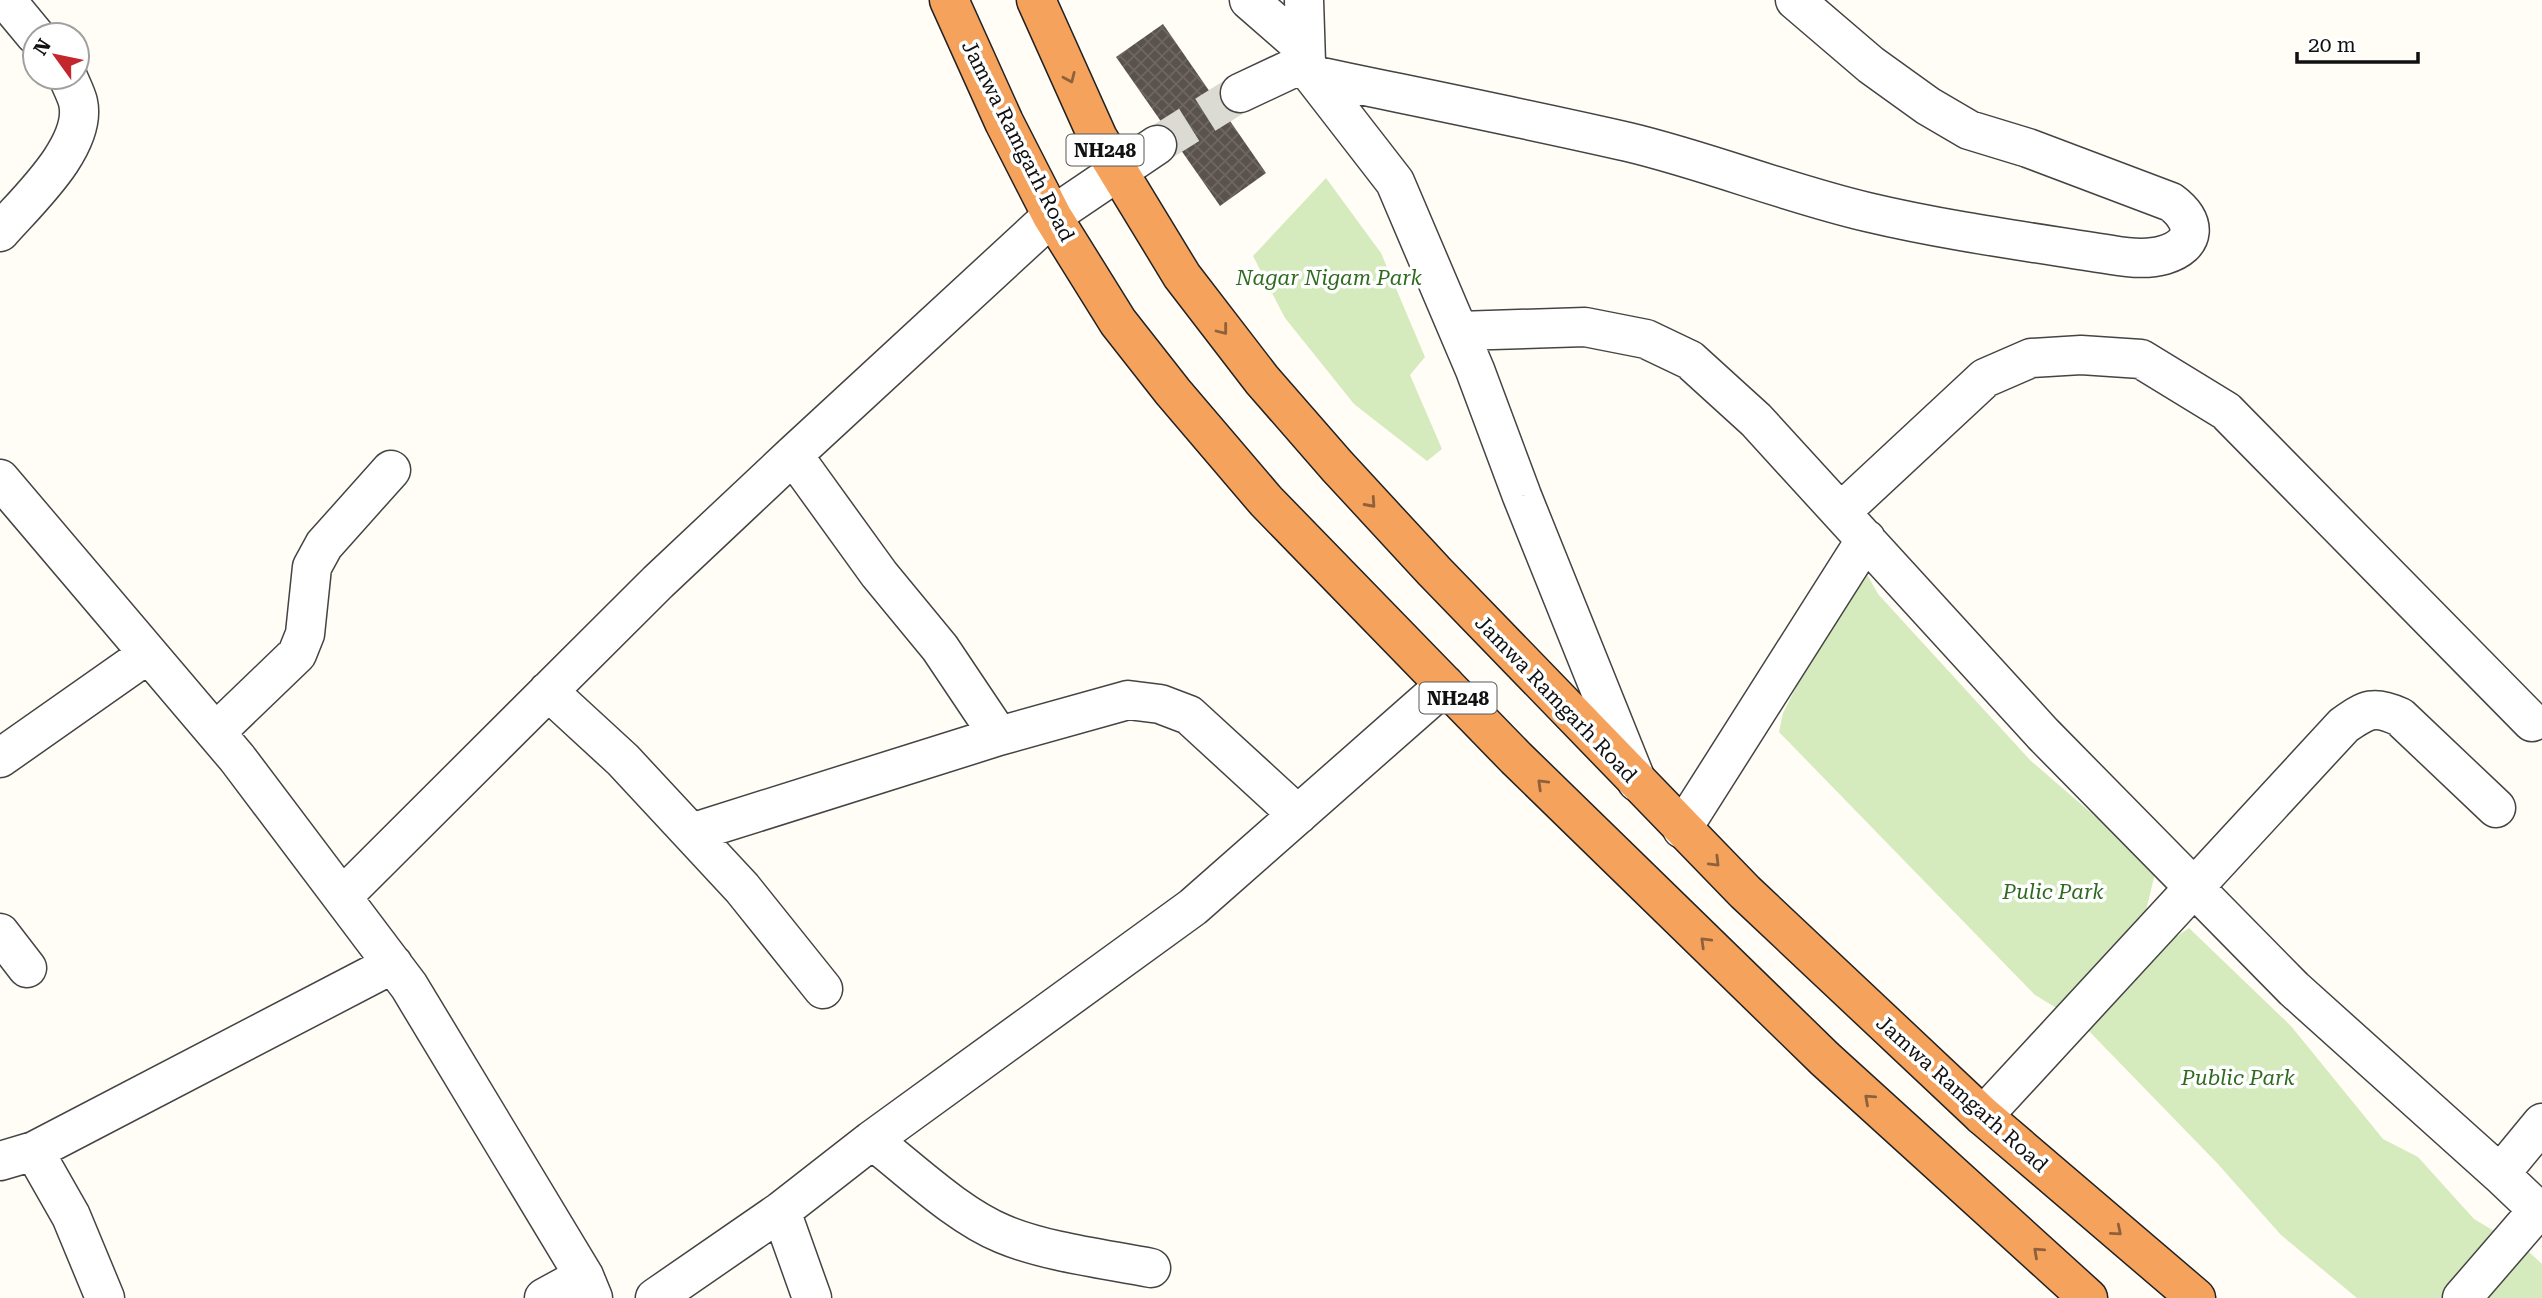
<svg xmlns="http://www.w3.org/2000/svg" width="2542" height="1298" font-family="'Roboto Serif',serif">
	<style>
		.grass { fill: #d5ebbd }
		.building { fill: url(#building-cross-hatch) }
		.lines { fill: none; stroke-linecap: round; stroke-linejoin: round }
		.minor-tunnel { stroke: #dbdad3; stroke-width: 38; stroke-dasharray: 38 19; stroke-linecap: butt }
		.minor-casing { stroke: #444; stroke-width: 41 }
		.highway-casing { stroke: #222; stroke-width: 41 }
		.minor { stroke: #fff; stroke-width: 38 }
		.highway { stroke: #f5a25d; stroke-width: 38 }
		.oneway { stroke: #8e613b }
		.labels { text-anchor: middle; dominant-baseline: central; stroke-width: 7; stroke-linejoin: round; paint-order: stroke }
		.shield { fill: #fff; stroke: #585858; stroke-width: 2 }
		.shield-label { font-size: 19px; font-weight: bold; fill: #111 }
		.street-label { font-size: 21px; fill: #111; stroke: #fff }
		.park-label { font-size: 21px; font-style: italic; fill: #2f6b1f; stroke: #fff }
	</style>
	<defs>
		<pattern id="building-cross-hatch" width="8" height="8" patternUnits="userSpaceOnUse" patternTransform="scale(1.75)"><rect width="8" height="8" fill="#5a524d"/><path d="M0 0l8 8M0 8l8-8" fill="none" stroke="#6d6662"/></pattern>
	</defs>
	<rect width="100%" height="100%" fill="#fffdf5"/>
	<path class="grass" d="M 1326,178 L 1381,253 L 1425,357 L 1410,375 L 1442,449 L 1427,461 L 1354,404 L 1285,318 L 1253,256 Z
		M 1864,569 L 1878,594 L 2030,760 L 2156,869 L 2145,915 L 2063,1012 L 2035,995 L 1779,732 L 1783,713 L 1849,584 Z
		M 2189,928 L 2291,1026 L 2383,1139 L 2418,1157 L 2474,1219 L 2529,1252 L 2542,1264 L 2542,1298 L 2357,1298 L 2281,1235 L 2217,1163 L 2083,1025 L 2163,946 Z"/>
	<path class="building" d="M 1163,24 L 1266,173 L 1220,206 L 1116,57 Z"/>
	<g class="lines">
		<path class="minor-tunnel" d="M 1157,145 L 1240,93"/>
		<g class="minor-casing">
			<path id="minor" d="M 6,0 L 35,35
				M 1249,0 L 1305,49
				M 1304,0 L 1306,62
				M 1312,75 C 1417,97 1523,118 1628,142 C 1708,161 1786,193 1867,212 C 1947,231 2030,242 2112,255 C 2129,258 2147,260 2164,255 C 2197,245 2197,221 2171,202 L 2028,148 L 1969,130 L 1928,106 L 1871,65 L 1795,0
				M 1240,93 L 1306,62 L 1312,75 L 1395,182 L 1475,370 L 1522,496 L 1637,782
				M 0,232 C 27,201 88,146 78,102 C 76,94 71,85 68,77
				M 1459,331 L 1585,327 L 1646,339 L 1690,360 L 1756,420 L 2043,734 L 2294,989 L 2500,1174 L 2542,1214
				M 0,479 L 237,758 L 409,986 L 584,1276 L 593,1298
				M 1841,512 L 1985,378 L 2031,358 L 2081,355 L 2141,359 L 2226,411 L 2532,722
				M 548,691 L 623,760 L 742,888 L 823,989
				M 216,732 L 297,654 L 305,634 L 312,567 L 324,545 L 391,470
				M 999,736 L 1128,700 L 1160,704 L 1189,715 L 1298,815
				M 0,758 L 148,654
				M 1682,829 L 1866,539
				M 691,833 L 999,736 L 940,648 L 879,574 L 793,455
				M 342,897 L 658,582 L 793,455 L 1052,216 L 1157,145
				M 0,933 L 27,968
				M 1983,1116 L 2344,725 C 2367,709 2374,705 2400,717 L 2496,808
				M 872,1140 C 912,1171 957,1215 1003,1234 C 1046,1252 1105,1259 1151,1268
				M 0,1161 L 34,1151
				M 2500,1174 L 2542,1123
				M 781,1211 L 812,1298
				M 105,1298 L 71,1216 L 34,1151 L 393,964
				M 544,1298 L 584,1276
				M 655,1298 L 781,1211 L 872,1140 L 1193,907 L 1445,685
				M 2462,1298 L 2538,1210"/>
		</g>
		<g class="highway-casing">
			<path id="highway" d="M 949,0 L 1004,122 L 1052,216 L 1118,322 L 1173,392 L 1266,501 L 1516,758 L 1825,1059 L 2088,1298
				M 1036,0 L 1098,138 L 1182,276 L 1262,380 L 1337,466 L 1434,571 L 1745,892 L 1983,1116 L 2196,1298"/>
		</g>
		<use href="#minor" class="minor"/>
		<use href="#highway" class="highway"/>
	</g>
	<defs><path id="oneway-chevron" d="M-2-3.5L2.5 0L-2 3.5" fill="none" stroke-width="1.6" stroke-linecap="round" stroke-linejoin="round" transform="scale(1.75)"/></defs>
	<g class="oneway">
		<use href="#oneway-chevron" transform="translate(1070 78) rotate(66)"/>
		<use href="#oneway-chevron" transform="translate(1223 330) rotate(52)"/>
		<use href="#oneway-chevron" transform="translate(1371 503) rotate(48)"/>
		<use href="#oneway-chevron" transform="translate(1542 784) rotate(-136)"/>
		<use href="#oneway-chevron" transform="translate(1715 862) rotate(45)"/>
		<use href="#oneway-chevron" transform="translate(1705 942) rotate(-136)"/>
		<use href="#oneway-chevron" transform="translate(1869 1099) rotate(-138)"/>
		<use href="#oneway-chevron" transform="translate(2117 1231) rotate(40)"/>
		<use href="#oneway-chevron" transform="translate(2038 1252) rotate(-138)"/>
	</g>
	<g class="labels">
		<g class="shield">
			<rect x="1066.5" y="134.5" width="77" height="31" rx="5"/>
			<rect x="1419.5" y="682.5" width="77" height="31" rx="5"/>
		</g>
		<g class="shield-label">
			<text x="1105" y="150">NH248</text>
			<text x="1458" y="698">NH248</text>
		</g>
		<g class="street-label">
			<text transform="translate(1018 141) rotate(63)">Jamwa Ramgarh Road</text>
			<text transform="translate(1556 699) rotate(46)">Jamwa Ramgarh Road</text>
			<text transform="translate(1962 1094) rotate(42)">Jamwa Ramgarh Road</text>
		</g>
		<g class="park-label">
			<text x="1329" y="278">Nagar Nigam Park</text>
			<text x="2053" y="892">Pulic Park</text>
			<text x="2238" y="1078">Public Park</text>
		</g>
	</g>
	<g transform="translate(56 56) rotate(303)"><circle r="33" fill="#ffffff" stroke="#a0a0a0" stroke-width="2"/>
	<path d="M0-5L12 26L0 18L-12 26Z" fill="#c4262e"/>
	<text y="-10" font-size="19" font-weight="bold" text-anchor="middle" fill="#111111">N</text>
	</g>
	<path d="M2297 52v10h121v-10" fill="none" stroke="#111111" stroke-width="3.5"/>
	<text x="2308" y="52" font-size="21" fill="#111111" stroke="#ffffff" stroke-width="5" paint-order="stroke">20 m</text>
</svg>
